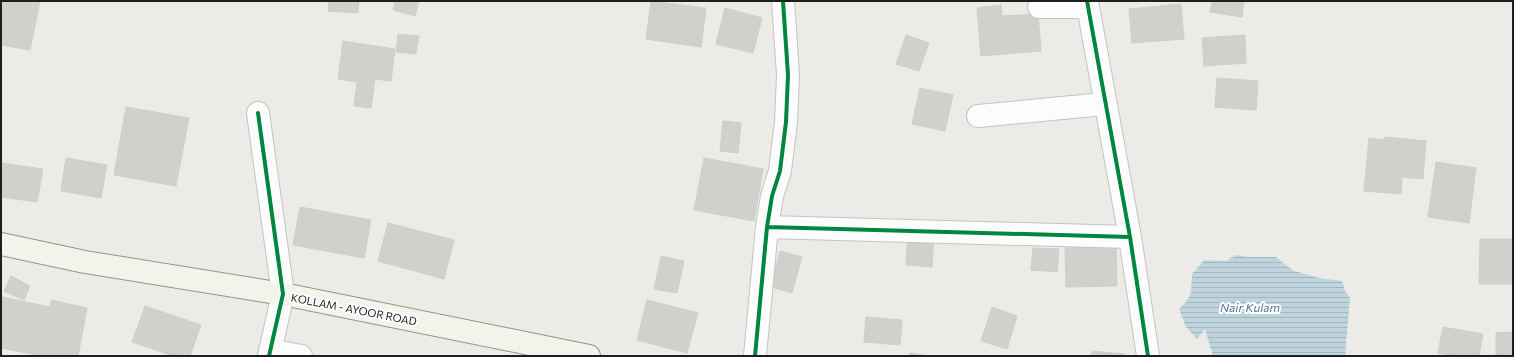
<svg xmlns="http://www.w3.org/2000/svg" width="1514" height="357" font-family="Commissioner,sans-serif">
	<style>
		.water { fill: url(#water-rules) }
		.building { fill: #d2d0cd; stroke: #d0cdca }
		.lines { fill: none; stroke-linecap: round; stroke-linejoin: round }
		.minor-casing { stroke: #c4c3c2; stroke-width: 24 }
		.secondary-casing { stroke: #939582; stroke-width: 24 }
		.minor { stroke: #fcfcfc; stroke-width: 22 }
		.secondary { stroke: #f2f3eb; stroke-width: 22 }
		.cycleway-casing { stroke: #fff; stroke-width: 6 }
		.cycleway { stroke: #00873e; stroke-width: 4 }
		.labels { text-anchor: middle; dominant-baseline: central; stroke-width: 4; stroke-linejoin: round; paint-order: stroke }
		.street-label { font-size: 11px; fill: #1f1f1f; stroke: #fff }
		.water-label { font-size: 12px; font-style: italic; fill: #51759f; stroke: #fff }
	</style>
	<defs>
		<pattern id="water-rules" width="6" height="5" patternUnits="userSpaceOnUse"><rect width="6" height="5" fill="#bfd5dd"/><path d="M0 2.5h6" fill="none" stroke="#a4b6bd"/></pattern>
	</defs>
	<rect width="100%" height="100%" fill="#edebe8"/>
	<path class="water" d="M 1236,255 L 1249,257 L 1276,257 L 1294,271 L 1319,278 L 1342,281 L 1345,291 L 1350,298 L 1345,356 L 1213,356 L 1205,329 L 1197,339 L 1186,327 L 1179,309 C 1193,297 1191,291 1192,274 L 1204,260 L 1226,261 Z"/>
	<path class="building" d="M 1,1 L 40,1 L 30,50 L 1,45 Z
		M 329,1 L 359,1 L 358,13 L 328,11 Z
		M 395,1 L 419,1 L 415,16 L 393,10 Z
		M 651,1 L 706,8 L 701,47 L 646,39 Z
		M 1212,1 L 1244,1 L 1242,17 L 1210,12 Z
		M 1181,4 L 1184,39 L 1132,43 L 1129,9 Z
		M 1001,5 L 1002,16 L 1038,14 L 1041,51 L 981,56 L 977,8 Z
		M 725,8 L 762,18 L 753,53 L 716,44 Z
		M 398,34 L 419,36 L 416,54 L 396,52 Z
		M 906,35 L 929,43 L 919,71 L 896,64 Z
		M 1245,35 L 1246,63 L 1204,66 L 1202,38 Z
		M 343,41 L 395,49 L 391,81 L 375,79 L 371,108 L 354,106 L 357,82 L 338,79 Z
		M 1217,78 L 1258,81 L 1256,110 L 1215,107 Z
		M 920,88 L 953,95 L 945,131 L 912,124 Z
		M 126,107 L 189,118 L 176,186 L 114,175 Z
		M 723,121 L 741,123 L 738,153 L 720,151 Z
		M 1385,137 L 1426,141 L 1423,179 L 1402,177 L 1401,194 L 1364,191 L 1369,138 L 1384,140 Z
		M 66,158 L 107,165 L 101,198 L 61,191 Z
		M 704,158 L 763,169 L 754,221 L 694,210 Z
		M 1436,162 L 1476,168 L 1469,223 L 1428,217 Z
		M 1,163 L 43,169 L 37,202 L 1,197 Z
		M 300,207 L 371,220 L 364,258 L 293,245 Z
		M 388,223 L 454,240 L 444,279 L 378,261 Z
		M 908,232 L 934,234 L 932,267 L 906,265 Z
		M 1480,239 L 1513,239 L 1513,284 L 1479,284 Z
		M 1116,247 L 1117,286 L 1066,287 L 1065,248 Z
		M 1033,248 L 1059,249 L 1057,272 L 1031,270 Z
		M 780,251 L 802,257 L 792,293 L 771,287 Z
		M 661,256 L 684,261 L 677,293 L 654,289 Z
		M 11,276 L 30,286 L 24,300 L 4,291 Z
		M 2,297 L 50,307 L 51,300 L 87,308 L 78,356 L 42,356 L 1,348 Z
		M 647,300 L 698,313 L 687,353 L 637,340 Z
		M 145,306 L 201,325 L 190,356 L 173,356 L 132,342 Z
		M 992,307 L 1017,316 L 1007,349 L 981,341 Z
		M 866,317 L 902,320 L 900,345 L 864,342 Z
		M 1443,327 L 1483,334 L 1479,356 L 1452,356 L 1438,353 Z
		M 1513,332 L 1513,356 L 1496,356 L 1496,333 Z
		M 1092,351 L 1124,354 L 1124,356 L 1091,356 Z
		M 910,353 L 929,356 L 909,356 Z"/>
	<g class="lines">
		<g class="minor-casing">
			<path id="minor" d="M 1087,1 L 1130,237 L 1148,356
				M 1039,7 L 1088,7
				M 258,113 L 283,294 L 269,356
				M 978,116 L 1104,104
				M 767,227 L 1130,237
				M 270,350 L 301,356
				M 755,356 L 767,227 L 772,196 L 780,171 L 786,122 L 788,75 L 783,1"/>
		</g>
		<g class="secondary-casing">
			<path id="secondary" d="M 1,244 L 85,262 L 283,294 L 589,356"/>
		</g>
		<use href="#minor" class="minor"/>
		<use href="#secondary" class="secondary"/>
		<g class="cycleway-casing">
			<path id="cycleway" d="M 1087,1 L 1130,237 L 1148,356
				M 258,113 L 283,294 L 269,356
				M 767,227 L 1130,237
				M 755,356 L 767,227 L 772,196 L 780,171 L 786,122 L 788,75 L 783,1"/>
		</g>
		<use href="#cycleway" class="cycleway"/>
	</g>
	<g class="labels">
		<g class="street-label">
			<text transform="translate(354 309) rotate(11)">KOLLAM - AYOOR ROAD</text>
		</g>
		<g class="water-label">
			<text x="1250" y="307">Nair Kulam</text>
		</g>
	</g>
	<rect width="1514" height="357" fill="none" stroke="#1f1f1f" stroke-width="4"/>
</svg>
